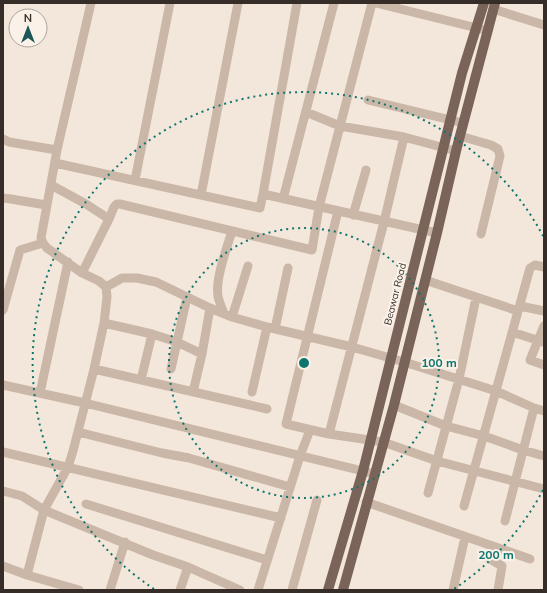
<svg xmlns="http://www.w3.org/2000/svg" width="547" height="593" font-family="Mulish,sans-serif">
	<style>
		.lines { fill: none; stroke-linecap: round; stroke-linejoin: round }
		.street { stroke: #cbb7a7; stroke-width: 9 }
		.primary { stroke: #7a6359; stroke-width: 10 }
		.ring { fill: none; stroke: #0f766e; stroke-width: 2; stroke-dasharray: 2 4 }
		.labels { text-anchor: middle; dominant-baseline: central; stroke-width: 4; stroke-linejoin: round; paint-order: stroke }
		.street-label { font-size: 10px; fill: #372d28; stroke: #faf2e8 }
		.centre { fill: #0f766e; stroke: #faf2e8; stroke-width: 2 }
		.ring-label { font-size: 12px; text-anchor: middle; font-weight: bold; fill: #0f766e; stroke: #faf2e8; stroke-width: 4; stroke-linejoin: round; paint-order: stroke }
	</style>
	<rect width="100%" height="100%" fill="#f3e7dc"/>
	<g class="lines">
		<path class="street" d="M 376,3 L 477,28 L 488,31
			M 493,9 L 544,25
			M 368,100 L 463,123
			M 306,112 L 340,126 L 404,137 L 456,151
			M 460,136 L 491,145 L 498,149 L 500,156 L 481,234
			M 3,139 L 9,142 L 57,150
			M 55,163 L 260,208 L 263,194 L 437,233
			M 135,180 L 170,3
			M 51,185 L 86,204 L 109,219
			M 263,194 L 297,3
			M 201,195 L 238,3
			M 3,198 L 11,199 L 46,205
			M 283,199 L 334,3
			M 338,211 L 286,424 L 329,434 L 383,442 L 437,461 L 544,489
			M 353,215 L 366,170
			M 82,273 L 109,219 L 114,207 L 117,204 L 120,204 L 312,250 L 319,207 L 372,3
			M 425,280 L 518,311
			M 106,287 L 122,278 L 137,278 L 156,282 L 210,308 L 232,317 L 267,327 L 352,347 L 404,362 L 496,391 L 534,408 L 544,411
			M 520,306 L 544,311
			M 3,310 L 20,250 L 43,243
			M 224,314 C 222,308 219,302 218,296 C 215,279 227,248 232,231
			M 232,317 L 248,266
			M 104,323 L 152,334 L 177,342 L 202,354
			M 544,326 L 530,360 L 544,365
			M 275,329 L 288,268
			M 512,332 L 543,342
			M 94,369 L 267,409
			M 171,369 L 187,297
			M 141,380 L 152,334
			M 3,385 L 85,403 L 375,474
			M 193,392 L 202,354 L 210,308
			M 252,392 L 267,327
			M 40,393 L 68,262
			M 394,405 L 446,426 L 484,436 L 523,450 L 544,456
			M 78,432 L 162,453 L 189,458 L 290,487
			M 329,434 L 384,222 L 404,137
			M 3,452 L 281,518
			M 3,491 L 22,496 L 44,510 L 153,555 L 188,567 L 240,590
			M 428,493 L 459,379 L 476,298
			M 366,502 L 530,559
			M 86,504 L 267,560
			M 464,506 L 530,268 L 535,265 L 544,267
			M 505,521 L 534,408
			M 493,546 L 490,559 L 502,566 L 498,590
			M 3,566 L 27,575 L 79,590
			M 27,575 L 44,510 L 68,467 L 73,451 L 94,369 L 104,323 L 107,297 L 106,287 L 99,281 L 82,273 L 47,248 L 43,243 L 41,238 L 57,150 L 91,3
			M 110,590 L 125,542
			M 180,590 L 188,567
			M 258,590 L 300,456 L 310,430
			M 292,590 L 317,500
			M 453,590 L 465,537"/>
		<path class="primary" d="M 328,590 L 363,471 L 462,73 L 484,3
			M 343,590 L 394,405 L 437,233 L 456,151 L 495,3"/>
	</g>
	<g class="ring">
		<circle cx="304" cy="363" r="135"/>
		<path d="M543 490A271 271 0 0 1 454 589M154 589A271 271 0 1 1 543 236"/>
	</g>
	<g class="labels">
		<g class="street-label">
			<text transform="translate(395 294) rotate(-76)">Beawar Road</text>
		</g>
	</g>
	<circle cx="304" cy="363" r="6" class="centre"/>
	<g class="ring-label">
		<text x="439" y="367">100 m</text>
		<text x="496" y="559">200 m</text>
	</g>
	<rect width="547" height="593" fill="none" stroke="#372d28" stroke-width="8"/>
	<g transform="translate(28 28)"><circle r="19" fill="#faf2e8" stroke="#aca39b"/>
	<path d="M0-3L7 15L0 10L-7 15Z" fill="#1c575a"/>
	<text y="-6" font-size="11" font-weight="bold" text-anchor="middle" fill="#372d28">N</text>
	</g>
</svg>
